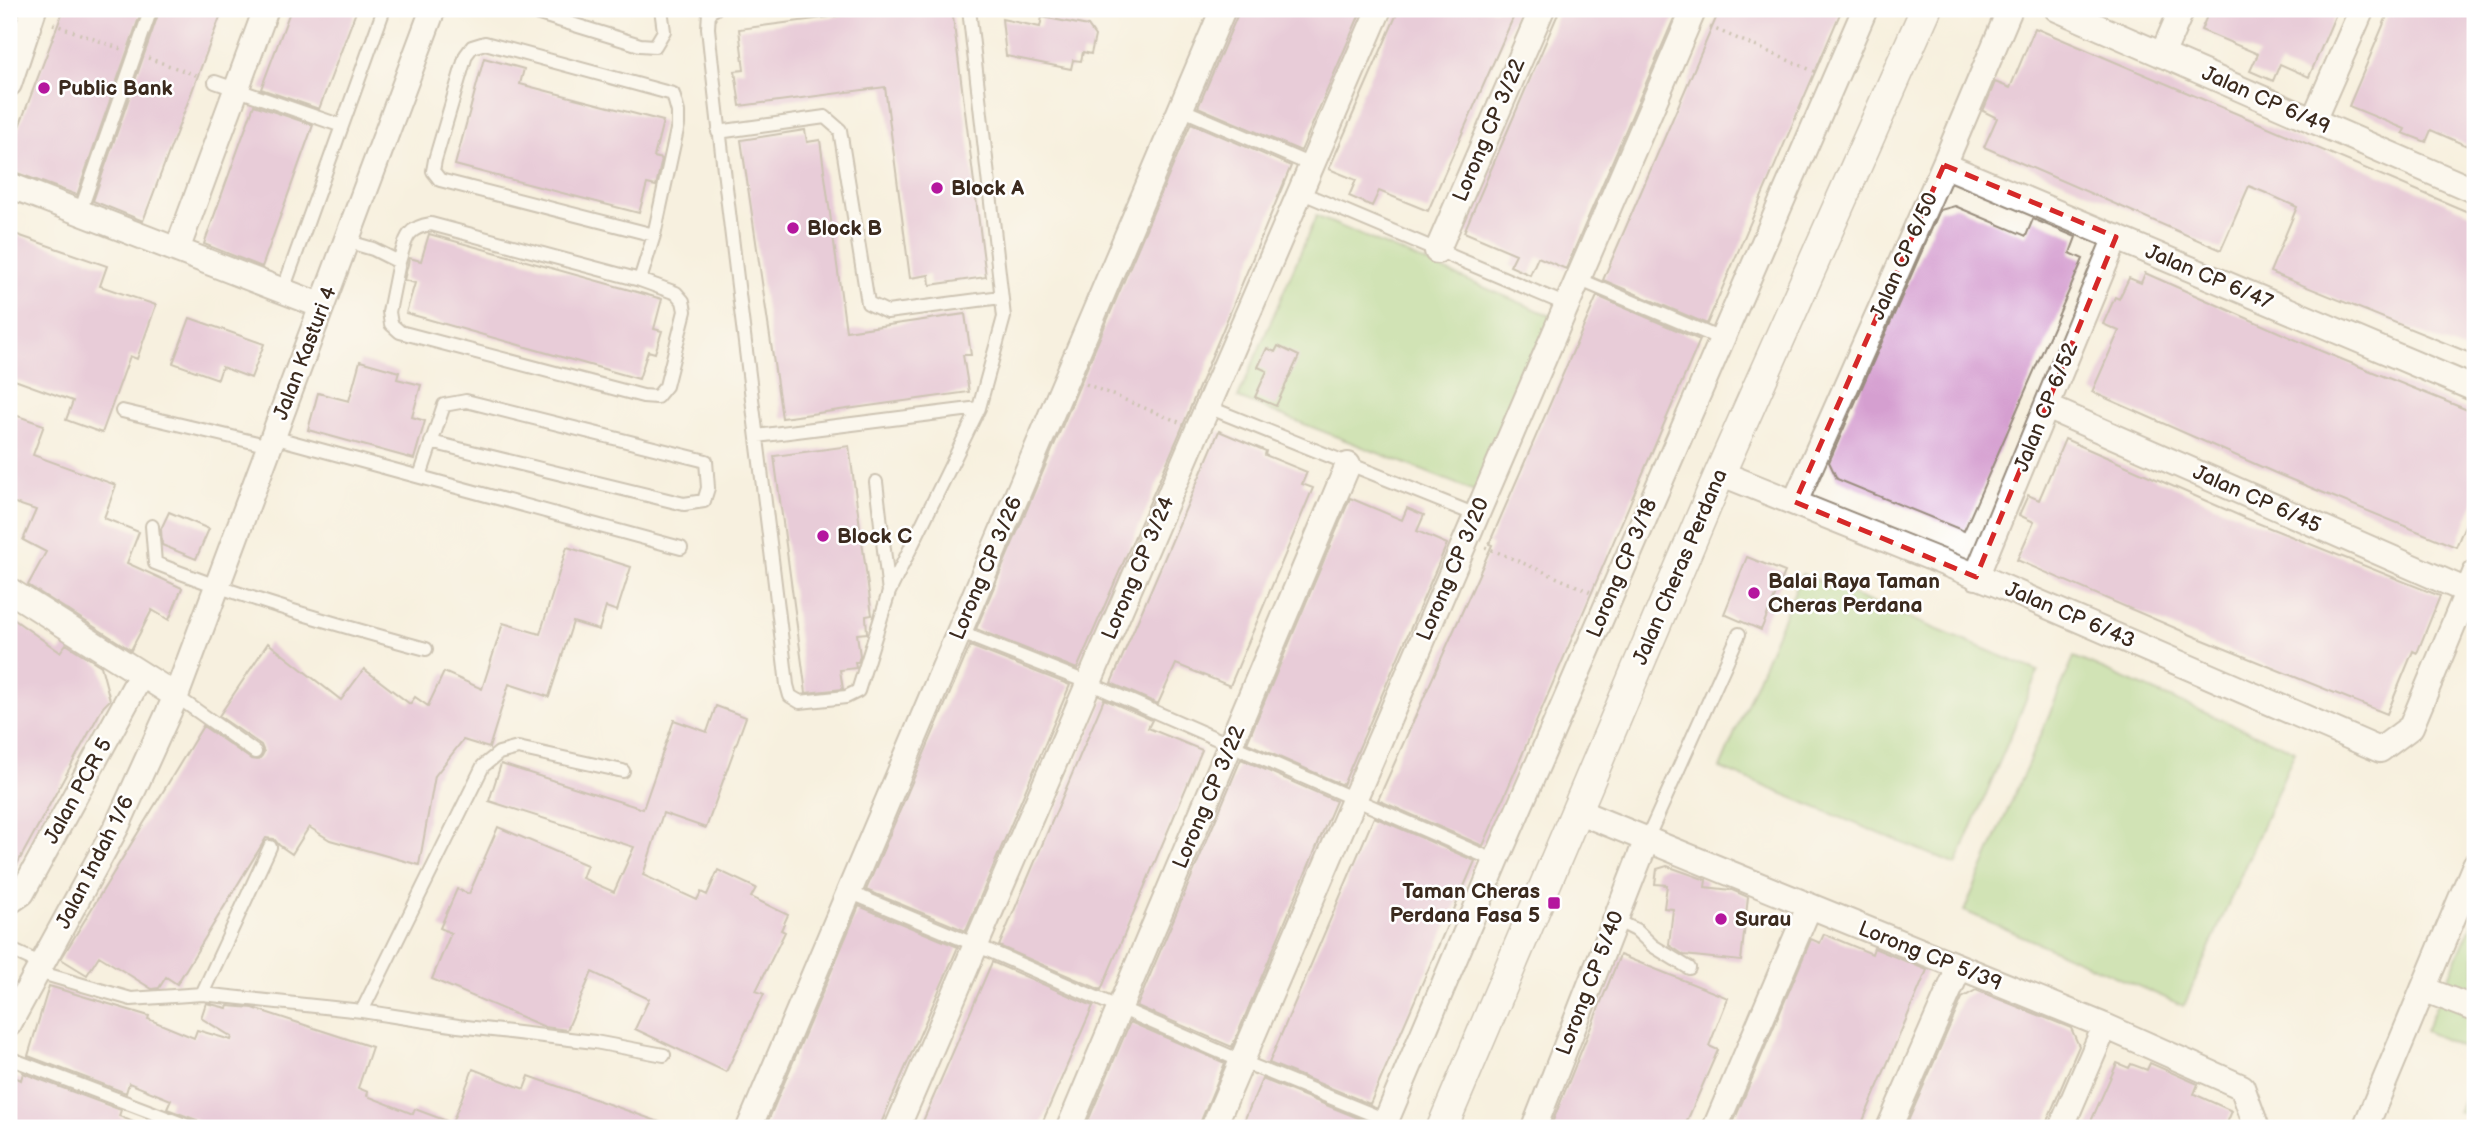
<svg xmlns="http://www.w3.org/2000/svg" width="2484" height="1137" font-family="'Balsamiq Sans',sans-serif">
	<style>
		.green { fill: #a2d383; stroke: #6e7e50; stroke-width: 2 }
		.building { fill: #d59fd0 }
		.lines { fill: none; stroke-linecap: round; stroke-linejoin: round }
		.service-casing { stroke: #998d7e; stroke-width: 16 }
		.minor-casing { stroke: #998d7e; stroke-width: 28 }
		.tertiary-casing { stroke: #998d7e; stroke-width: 33 }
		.path { stroke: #998d7e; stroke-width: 3.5; stroke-dasharray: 2 5; stroke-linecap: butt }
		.service { stroke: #fff; stroke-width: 12 }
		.minor { stroke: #fff; stroke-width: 24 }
		.tertiary { stroke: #fff; stroke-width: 30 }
		.marked { fill: none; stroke: #d62828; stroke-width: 5; stroke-dasharray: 14 9; stroke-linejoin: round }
		.poi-dot { fill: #b5179e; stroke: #fff; stroke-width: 2.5 }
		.labels { text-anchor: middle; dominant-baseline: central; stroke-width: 5; stroke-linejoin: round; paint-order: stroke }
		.poi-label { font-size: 21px; font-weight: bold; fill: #3b2a1e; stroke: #fff; text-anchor: start }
		.street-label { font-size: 21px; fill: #3b2a1e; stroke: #fff }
	</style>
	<rect width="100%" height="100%" fill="#fff"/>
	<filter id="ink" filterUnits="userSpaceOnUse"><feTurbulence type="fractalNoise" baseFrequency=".0143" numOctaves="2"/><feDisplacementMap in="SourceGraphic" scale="14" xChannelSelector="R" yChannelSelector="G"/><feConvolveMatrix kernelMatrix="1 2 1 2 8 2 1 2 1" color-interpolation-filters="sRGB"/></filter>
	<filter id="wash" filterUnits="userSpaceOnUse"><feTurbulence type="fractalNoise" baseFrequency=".00686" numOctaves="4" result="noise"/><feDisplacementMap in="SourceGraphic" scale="28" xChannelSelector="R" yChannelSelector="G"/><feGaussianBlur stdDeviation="1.57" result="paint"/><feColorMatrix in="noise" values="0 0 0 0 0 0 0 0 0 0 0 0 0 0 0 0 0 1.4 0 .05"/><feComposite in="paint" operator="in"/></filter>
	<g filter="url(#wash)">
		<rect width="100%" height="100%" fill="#f7f0df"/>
		<path class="green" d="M 1316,216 L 1561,320 L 1482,494 L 1238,398 Z
			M 1802,574 L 2038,671 L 1956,865 L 1720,768 Z
			M 2074,657 L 2295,751 L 2184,1006 L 1964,911 Z
			M 2475,917 L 2475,1053 L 2425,1031 Z
			M 2475,1073 L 2475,1118 L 2458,1112 Z"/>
		<g id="blocks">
			<path class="building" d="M 64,9 L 142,9 L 77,195 L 9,170 L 9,153 Z
				M 160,9 L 223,9 L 143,221 L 93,201 Z
				M 291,9 L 357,9 L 319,109 L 261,89 Z
				M 892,9 L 952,9 L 986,277 L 930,285 L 929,275 L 910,278 L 885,87 L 740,106 L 735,71 L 744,70 L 739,29 Z
				M 1240,9 L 1362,9 L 1301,151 L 1198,107 Z
				M 1399,9 L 1517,9 L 1428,211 L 1379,191 L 1372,206 L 1349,196 L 1356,180 L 1329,169 Z
				M 1560,9 L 1678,9 L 1566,269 L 1538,257 L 1530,275 L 1510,266 L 1516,254 L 1464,232 Z
				M 1720,9 L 1842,9 L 1707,324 L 1603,280 Z
				M 2210,9 L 2338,9 L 2309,77 L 2280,64 L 2273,81 L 2250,71 L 2258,54 L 2201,30 Z
				M 2390,9 L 2475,9 L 2475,127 L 2467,146 L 2431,130 L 2426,142 L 2403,133 L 2405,129 L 2349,106 Z
				M 1042,17 L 1088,26 L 1095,36 L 1091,54 L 1083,52 L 1081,61 L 1073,60 L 1071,69 L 1006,56 L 1002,19 L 1040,27 Z
				M 2035,28 L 2475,215 L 2475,355 L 2270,272 L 2297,207 L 2266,193 L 2249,186 L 2221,250 L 1984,147 L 1997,118 L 1983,111 L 1995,82 L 2010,88 Z
				M 484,58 L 524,69 L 520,84 L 663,121 L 654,157 L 662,159 L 656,186 L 647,184 L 639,213 L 455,165 Z
				M 254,105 L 313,125 L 262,267 L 204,244 Z
				M 1191,123 L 1291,166 L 1179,435 L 1077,669 L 976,629 Z
				M 805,130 L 807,142 L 820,140 L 846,331 L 965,314 L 971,355 L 963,355 L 969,392 L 782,418 L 741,140 Z
				M 1955,206 L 2026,236 L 2033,219 L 2076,237 L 2070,253 L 2083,259 L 1964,531 L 1837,479 L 1829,462 L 1940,210 Z
				M 9,232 L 107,266 L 100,286 L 156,305 L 137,359 L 130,356 L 102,433 L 66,420 L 73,401 L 9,378 Z
				M 429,234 L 662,299 L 654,329 L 662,331 L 655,353 L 648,351 L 639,379 L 406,313 L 415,283 L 404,280 L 408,264 L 409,258 L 421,261 Z
				M 2145,273 L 2321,351 L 2475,413 L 2475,501 L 2456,547 L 2280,475 L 2092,392 L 2119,331 L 2103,324 L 2115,297 L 2119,299 L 2129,278 L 2141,283 Z
				M 1597,296 L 1700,340 L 1483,846 L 1378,800 L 1492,545 L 1489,544 Z
				M 190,318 L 264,344 L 251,378 L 222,367 L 218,379 L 173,363 Z
				M 1278,346 L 1299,356 L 1276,406 L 1255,397 L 1267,371 L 1258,367 L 1267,348 L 1275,352 Z
				M 360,361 L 399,372 L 397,379 L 421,385 L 412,417 L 425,421 L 414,459 L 308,430 L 318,393 L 349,401 Z
				M 9,413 L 44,425 L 33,455 L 116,485 L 104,518 L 139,532 L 127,563 L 182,588 L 169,620 L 152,610 L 131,650 L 28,585 L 46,552 L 23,540 L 36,510 L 9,501 Z
				M 1219,431 L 1266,451 L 1265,455 L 1307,472 L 1302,484 L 1313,488 L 1230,686 L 1176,664 L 1158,704 L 1111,683 Z
				M 2065,439 L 2245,518 L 2440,596 L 2417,653 L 2413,651 L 2387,714 L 2196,637 L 2017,560 L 2034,522 L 2019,515 L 2028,495 L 2039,500 Z
				M 849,446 L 872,615 L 866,616 L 867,633 L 857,634 L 860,656 L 858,662 L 855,662 L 856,668 L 840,670 L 843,689 L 806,693 L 774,456 Z
				M 1350,498 L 1402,520 L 1407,508 L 1424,515 L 1417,531 L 1447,544 L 1343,785 L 1247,743 Z
				M 169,512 L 209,529 L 196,559 L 162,545 L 161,529 Z
				M 567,547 L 631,567 L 617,611 L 606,607 L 599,630 L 573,622 L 549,697 L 509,684 L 489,748 L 463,740 L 435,776 L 419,865 L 330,840 L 309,827 L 292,854 L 279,845 L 274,839 L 266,838 L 177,984 L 166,977 L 159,988 L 152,989 L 99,956 L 87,975 L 61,959 L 203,726 L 251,759 L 258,760 L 262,756 L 264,752 L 261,745 L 219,716 L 268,643 L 341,700 L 364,669 L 410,704 L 415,697 L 428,706 L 444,672 L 482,689 L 503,623 L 540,634 Z
				M 1747,557 L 1785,572 L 1761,630 L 1724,614 Z
				M 9,616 L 60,652 L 66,644 L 101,666 L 110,700 L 103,707 L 9,879 Z
				M 970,646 L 1070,685 L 966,931 L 866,890 Z
				M 1104,699 L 1152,720 L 1148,728 L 1202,750 L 1101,990 L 999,946 Z
				M 716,706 L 746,717 L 706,828 L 663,813 L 643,875 L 697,900 L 701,892 L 707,895 L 718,870 L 756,888 L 751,897 L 788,915 L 781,930 L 785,932 L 756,991 L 764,994 L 726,1072 L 635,1029 L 649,999 L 592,972 L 567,1030 L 545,1027 L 432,979 L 451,933 L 440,928 L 457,889 L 469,894 L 498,827 L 587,865 L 582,878 L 614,892 L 634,847 L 489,801 L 501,764 L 643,809 L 674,720 L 707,732 Z
				M 1241,759 L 1336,801 L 1232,1047 L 1137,1006 Z
				M 1374,817 L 1475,861 L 1370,1104 L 1269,1063 Z
				M 1667,866 L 1706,880 L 1705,887 L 1732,890 L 1748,897 L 1741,961 L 1684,955 L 1669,945 L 1673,909 L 1664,908 L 1667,885 L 1655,884 L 1657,869 Z
				M 859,906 L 958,947 L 879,1128 L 765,1128 Z
				M 1824,934 L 1872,954 L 1874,948 L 1927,970 L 1860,1128 L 1731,1128 L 1811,939 L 1820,943 Z
				M 1620,955 L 1728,998 L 1709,1046 L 1718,1050 L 1684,1128 L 1550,1128 Z
				M 992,962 L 1093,1006 L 1085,1024 L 1040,1128 L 920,1128 Z
				M 49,986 L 149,1016 L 148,1019 L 194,1038 L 197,1030 L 231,1040 L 232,1037 L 201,1018 L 206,1003 L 227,1008 L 228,1006 L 253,1008 L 372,1047 L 358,1088 L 368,1092 L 367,1096 L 413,1114 L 415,1109 L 452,1123 L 473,1069 L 524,1089 L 529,1076 L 671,1126 L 670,1128 L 228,1128 L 213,1123 L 212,1128 L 202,1128 L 197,1120 L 167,1109 L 171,1100 L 129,1083 L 126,1093 L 28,1056 Z
				M 1976,990 L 2071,1028 L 2079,1046 L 2044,1128 L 1905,1128 L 1962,998 Z
				M 1130,1022 L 1225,1063 L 1198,1128 L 1085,1128 Z
				M 2117,1063 L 2129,1068 L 2131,1064 L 2147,1070 L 2150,1063 L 2198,1084 L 2194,1094 L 2232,1111 L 2225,1128 L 2088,1128 Z
				M 23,1073 L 121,1110 L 119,1116 L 147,1128 L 9,1128 L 9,1091 L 15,1077 L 21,1080 Z
				M 1262,1079 L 1363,1120 L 1359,1128 L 1241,1128 Z"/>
		</g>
	</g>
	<g filter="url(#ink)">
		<use href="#blocks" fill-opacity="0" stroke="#998d7e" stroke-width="2"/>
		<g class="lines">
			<g class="service-casing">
				<path id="service" d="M 523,9 L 640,45 L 655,46 L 664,31 L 661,9
					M 715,9 L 709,12 L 708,28 C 731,248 762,466 787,685 L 790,696 L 800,702 L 846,697 L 858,691 L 889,592
					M 215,82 L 342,126
					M 1181,109 L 1311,165
					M 718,132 L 825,117 L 840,130 L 868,303 L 887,312 L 1001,297
					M 1300,192 L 1567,305
					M 80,212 L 151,9
					M 346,241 L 373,249 L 399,262 C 406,240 405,228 431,224 L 640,280 L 676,293 L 683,301 L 685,311 L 666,386 L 657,397 L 643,396 L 400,332 L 391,324 L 389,312 L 399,262
					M 1578,279 L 1721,339
					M 640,280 L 654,235 L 678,125 L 678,112 L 673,94 L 485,43 L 472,47 L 466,55 L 435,160 L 433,171 L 440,180 L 654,235
					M 283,290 L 384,9
					M 1208,407 L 1476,515
					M 122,411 L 270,446
					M 757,436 L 979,408
					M 273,437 L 681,548
					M 420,476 L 444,405 L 466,401 L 706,461 L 708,488 L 704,501 L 684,504 L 431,442
					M 876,482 L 889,592 L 979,408 L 1004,317 L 969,9
					M 152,526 L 155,563 C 243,598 334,624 426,649
					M 959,632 L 1089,683 L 1496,861
					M 176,696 L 255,752
					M 1647,839 L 1739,634
					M 849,892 L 976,945 L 1241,1061 L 1386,1120
					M 1614,919 L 1636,930 L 1653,946 L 1689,968
					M 9,949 L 42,964
					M 38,972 L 131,999 L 202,994 L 362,1011 L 483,766 L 499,753 L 518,748 L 623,771
					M 202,994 L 270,847
					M 2467,1006 L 2475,987
					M 362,1011 L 458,1026 L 595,1042 L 664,1055
					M 9,1058 L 193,1128"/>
			</g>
			<g class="minor-casing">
				<path id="minor" d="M 2057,9 L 2475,191
					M 2162,55 L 2182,9
					M 9,84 L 34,9
					M 2313,121 L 2362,9
					M 1944,165 L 2475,389
					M 9,185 L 322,306
					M 177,250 L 266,9
					M 1437,251 L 1542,9
					M 2047,407 L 2467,591
					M 1720,473 L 1994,583 L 2380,750 L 2411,727 L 2475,573
					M 1795,502 L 1944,165 L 2010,9
					M 1976,577 L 2116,237
					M 9,590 L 176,696
					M 1577,811 L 2105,1026 L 2242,1087 L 2257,1128
					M 9,902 L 22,893 L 141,675
					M 2423,989 L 2475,1009
					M 9,1024 L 117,826 L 176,696 L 433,9
					M 749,1128 L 1223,9
					M 897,1128 L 1379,9
					M 1069,1128 L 1348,465
					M 1213,1128 L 1694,9
					M 1383,1128 L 1496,861 L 1865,9
					M 1534,1128 L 1647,839
					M 1715,1128 L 1809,907
					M 1889,1128 L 1959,968
					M 2061,1128 L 2105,1026
					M 2365,1128 L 2475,865"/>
			</g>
			<g class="tertiary-casing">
				<path id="tertiary" d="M 1442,1128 L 1720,473 L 1926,9"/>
			</g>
			<path class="path" d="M 53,24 L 121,49
				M 1710,27 L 1816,72
				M 148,58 L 201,77
				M 1086,384 L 1179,422
				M 1485,547 L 1591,592"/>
			<use href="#service" class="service"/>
			<use href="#minor" class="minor"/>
			<use href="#tertiary" class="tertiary"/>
		</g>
	</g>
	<path d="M0 0H2484V1137H0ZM 1944,165 L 2116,237 L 1976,577 L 1795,502 Z" fill="#f7f0df" fill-opacity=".55" fill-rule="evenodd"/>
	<path class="marked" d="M 1944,165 L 2116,237 L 1976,577 L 1795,502 Z"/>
	<g class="poi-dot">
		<circle cx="44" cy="88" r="7"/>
		<circle cx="937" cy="188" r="7"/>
		<circle cx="793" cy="228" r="7"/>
		<circle cx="823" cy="536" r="7"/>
		<circle cx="1754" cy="593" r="7"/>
		<rect x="1547" y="896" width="14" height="14" rx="3.5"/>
		<circle cx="1721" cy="919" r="7"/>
	</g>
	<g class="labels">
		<g class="poi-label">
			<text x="58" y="88">Public Bank</text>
			<text x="951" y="188">Block A</text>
			<text x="807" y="228">Block B</text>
			<text x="837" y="536">Block C</text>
			<text x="1768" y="581">Balai Raya Taman<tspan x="1768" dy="24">Cheras Perdana</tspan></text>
			<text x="1540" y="891" text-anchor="end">Taman Cheras<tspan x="1540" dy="24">Perdana Fasa 5</tspan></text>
			<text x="1735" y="919">Surau</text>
		</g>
		<g class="street-label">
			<text transform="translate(2266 100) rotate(24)">Jalan CP 6/49</text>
			<text transform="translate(1489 130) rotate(-67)">Lorong CP 3/22</text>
			<text transform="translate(1904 256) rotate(-66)">Jalan CP 6/50</text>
			<text transform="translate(2209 277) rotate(23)">Jalan CP 6/47</text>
			<text transform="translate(305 353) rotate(-69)">Jalan Kasturi 4</text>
			<text transform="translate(2046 407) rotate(-68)">Jalan CP 6/52</text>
			<text transform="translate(2257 499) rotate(24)">Jalan CP 6/45</text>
			<text transform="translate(1680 567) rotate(-67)">Jalan Cheras Perdana</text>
			<text transform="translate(986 568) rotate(-67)">Lorong CP 3/26</text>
			<text transform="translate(1138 568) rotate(-67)">Lorong CP 3/24</text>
			<text transform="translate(1622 568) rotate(-67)">Lorong CP 3/18</text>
			<text transform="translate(1453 569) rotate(-67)">Lorong CP 3/20</text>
			<text transform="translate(2070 615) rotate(23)">Jalan CP 6/43</text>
			<text transform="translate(78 791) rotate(-61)">Jalan PCR 5</text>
			<text transform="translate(1209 797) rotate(-67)">Lorong CP 3/22</text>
			<text transform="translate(95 862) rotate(-63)">Jalan Indah 1/6</text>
			<text transform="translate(1930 956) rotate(22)">Lorong CP 5/39</text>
			<text transform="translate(1590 983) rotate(-69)">Lorong CP 5/40</text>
		</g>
	</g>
	<rect width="2484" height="1137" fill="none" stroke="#fff" stroke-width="35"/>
</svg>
